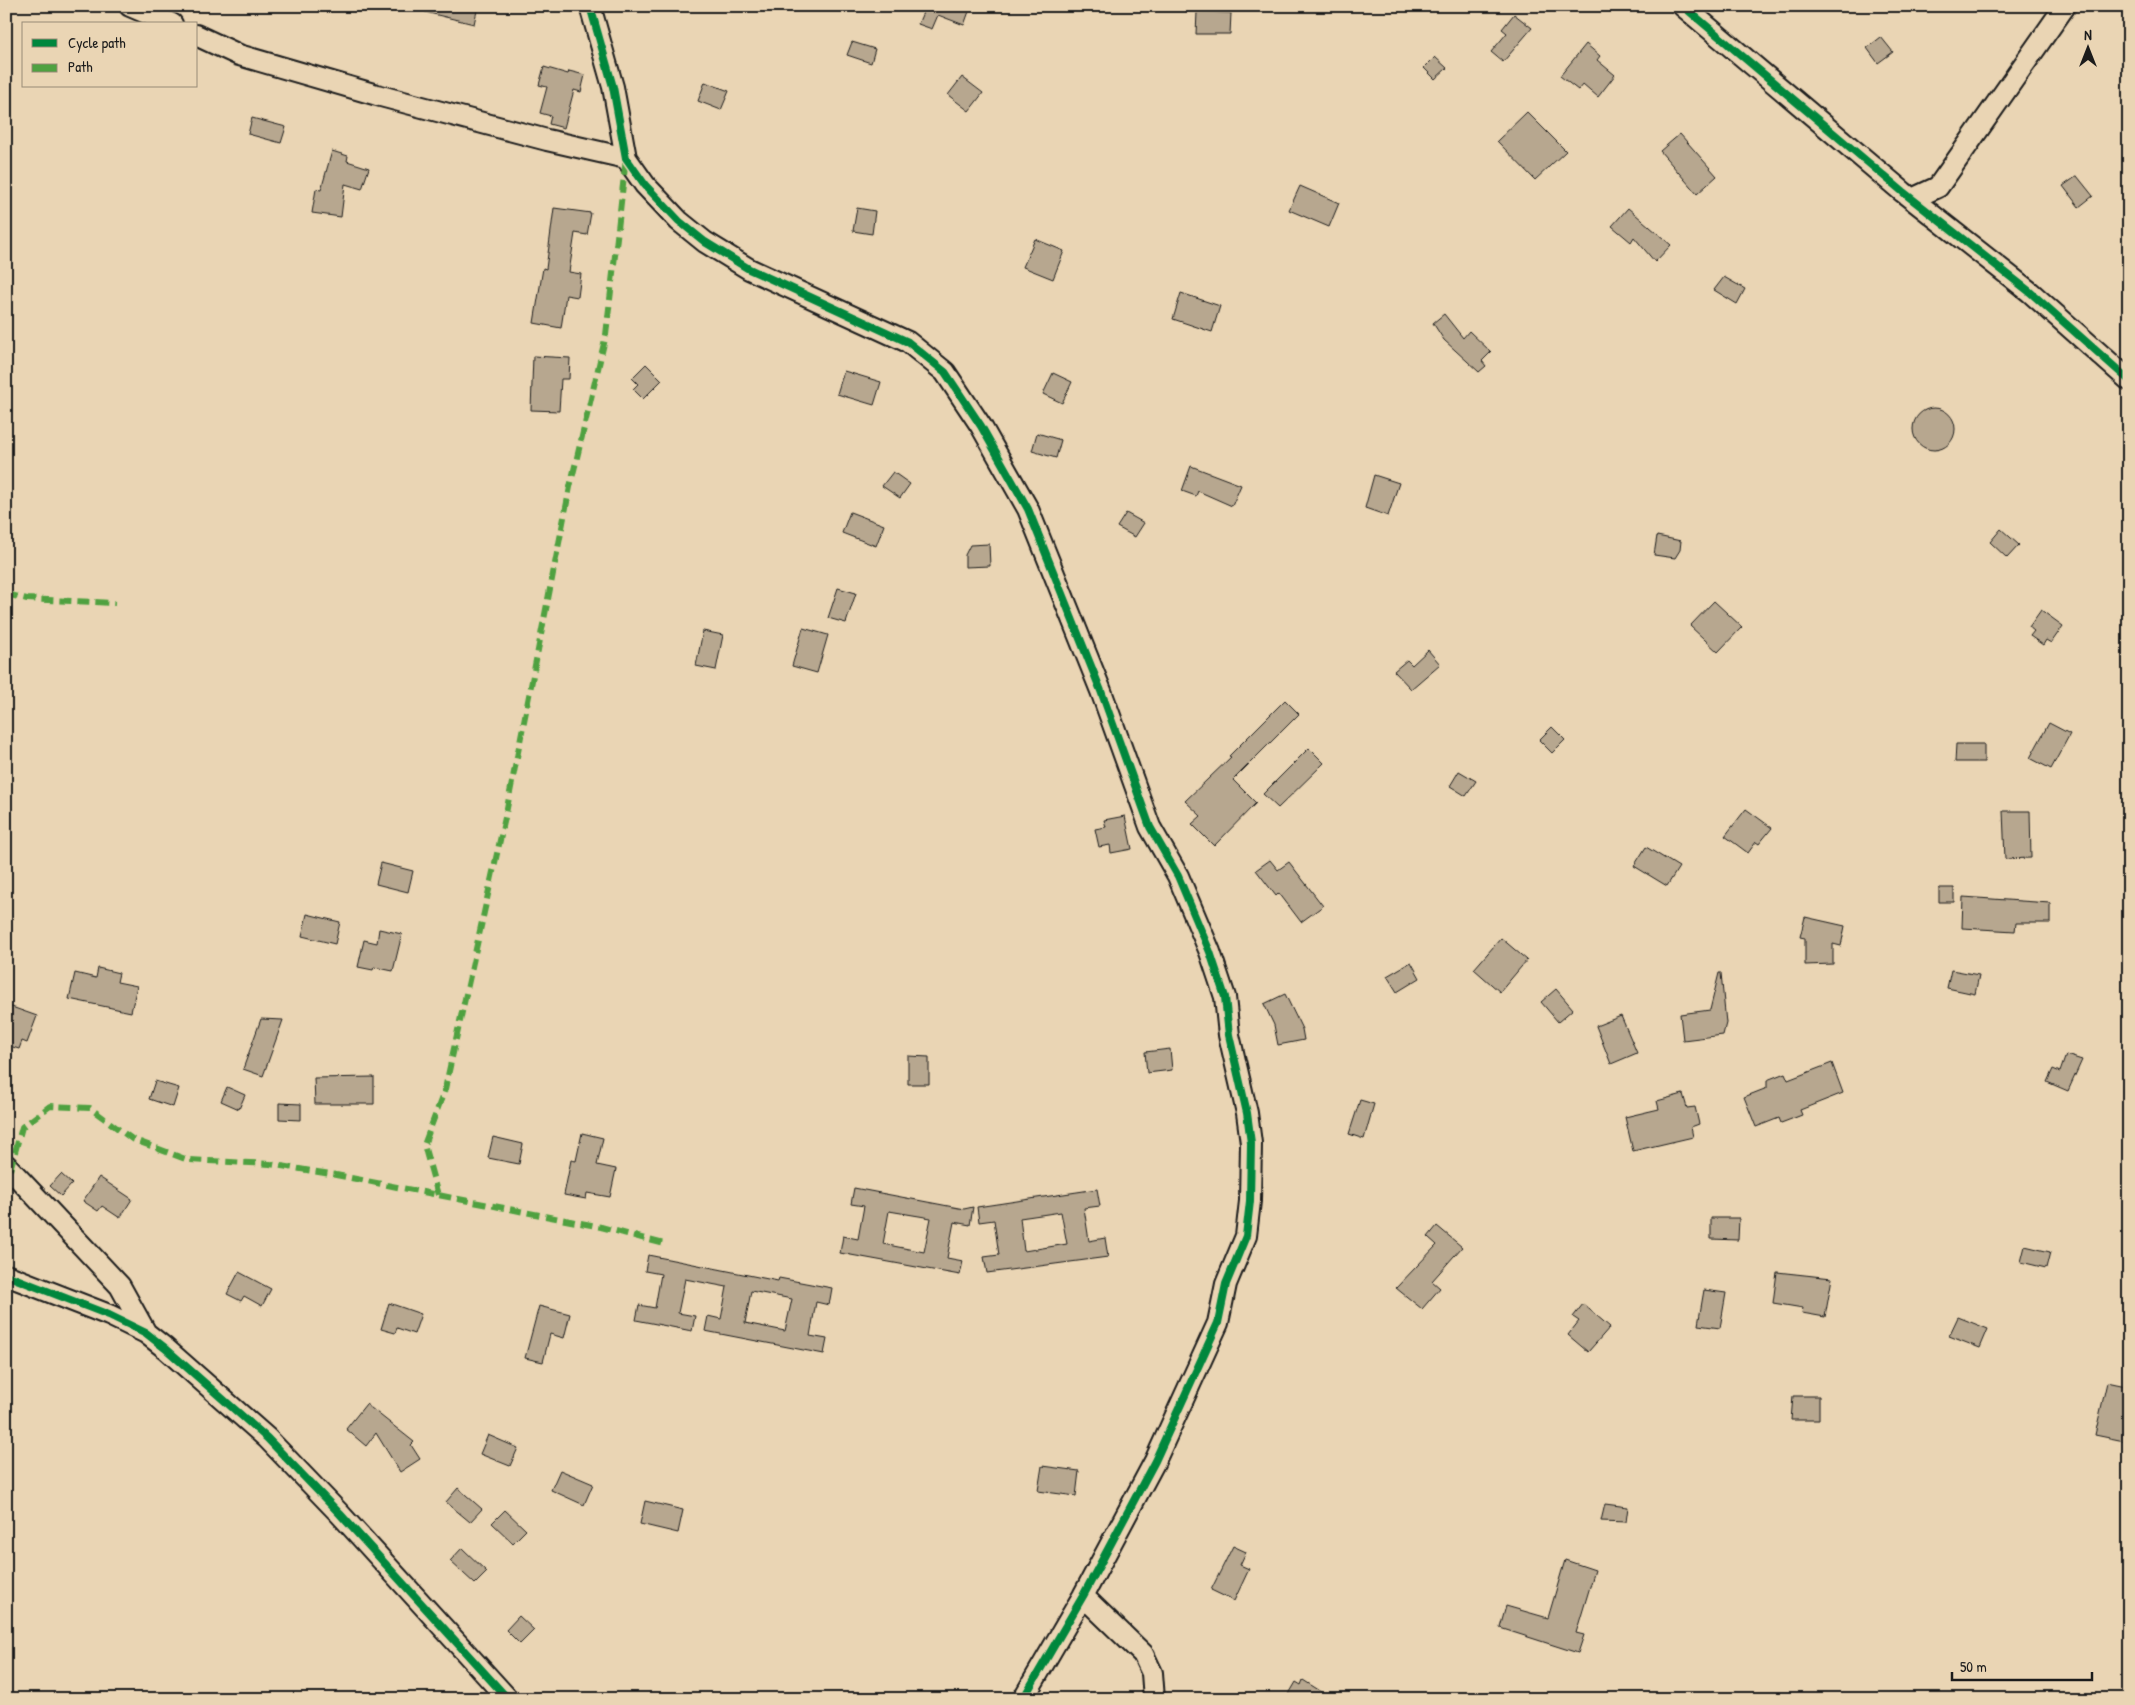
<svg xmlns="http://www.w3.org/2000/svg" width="2135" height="1705" font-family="'Patrick Hand',sans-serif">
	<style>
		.building { fill: #b7a78f; stroke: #1c1c1c; fill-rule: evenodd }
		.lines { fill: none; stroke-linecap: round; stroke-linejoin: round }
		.minor-casing { stroke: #1c1c1c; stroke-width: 24 }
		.minor { stroke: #ead5b4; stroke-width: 20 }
		.quiet { stroke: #4fa141; stroke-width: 6; stroke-dasharray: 12 6; stroke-linecap: butt }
		.cycleway-casing { stroke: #ead5b4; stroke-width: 11 }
		.cycleway { stroke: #00873e; stroke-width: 8 }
	</style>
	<rect width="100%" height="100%" fill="#ead5b4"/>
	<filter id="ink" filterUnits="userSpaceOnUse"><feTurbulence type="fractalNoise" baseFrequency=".02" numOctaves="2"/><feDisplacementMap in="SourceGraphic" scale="10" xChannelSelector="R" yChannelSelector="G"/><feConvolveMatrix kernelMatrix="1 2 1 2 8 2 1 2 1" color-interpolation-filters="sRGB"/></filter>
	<g filter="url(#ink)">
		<path class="building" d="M 426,6 L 478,6 L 474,24 L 425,12 Z
			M 918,6 L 971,6 L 964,25 L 938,15 L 932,29 L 918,24 L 924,10 Z
			M 1197,12 L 1231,13 L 1230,34 L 1196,34 Z
			M 1514,14 L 1532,28 L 1503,62 L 1491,52 L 1507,33 L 1502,29 Z
			M 1881,37 L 1893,52 L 1878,63 L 1867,48 Z
			M 852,42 L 875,49 L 871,63 L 847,55 Z
			M 1586,44 L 1600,56 L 1597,60 L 1615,75 L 1598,97 L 1583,84 L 1578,90 L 1560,76 Z
			M 1435,57 L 1447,68 L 1435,79 L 1424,68 Z
			M 544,67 L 568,74 L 569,71 L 585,75 L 581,92 L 574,90 L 564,128 L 549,124 L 551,116 L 540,113 L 547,87 L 539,85 Z
			M 962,77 L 983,93 L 969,111 L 948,95 Z
			M 705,82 L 729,91 L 721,110 L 698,101 Z
			M 1527,112 L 1566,151 L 1535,180 L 1497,141 Z
			M 252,118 L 286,127 L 281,143 L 248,134 Z
			M 1680,134 L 1717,176 L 1697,194 L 1660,151 Z
			M 332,151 L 348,156 L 347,161 L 369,168 L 362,189 L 345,184 L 341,217 L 312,213 L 316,189 L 321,190 Z
			M 2077,176 L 2093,196 L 2079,207 L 2063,186 Z
			M 1300,186 L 1339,203 L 1329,227 L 1289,210 Z
			M 554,208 L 591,213 L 587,235 L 575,233 L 569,272 L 581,274 L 578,297 L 566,295 L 561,328 L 534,323 L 543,268 L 546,269 Z
			M 857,208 L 875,211 L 872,234 L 853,231 Z
			M 1628,208 L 1671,245 L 1655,262 L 1634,237 L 1631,242 L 1612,226 Z
			M 1035,239 L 1064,251 L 1053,279 L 1023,267 Z
			M 1724,277 L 1745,289 L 1737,304 L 1714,290 Z
			M 1181,293 L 1220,306 L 1212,332 L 1173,319 Z
			M 1444,314 L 1463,338 L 1469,331 L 1491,352 L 1482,361 L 1486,366 L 1479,372 L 1444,340 L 1433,323 Z
			M 533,356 L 570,358 L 569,379 L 561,379 L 559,411 L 531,410 Z
			M 646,364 L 662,380 L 643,399 L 633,389 L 638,384 L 632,378 Z
			M 844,371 L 881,382 L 874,405 L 837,394 Z
			M 1053,373 L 1072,382 L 1062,403 L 1043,394 Z
			M1913 429a21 21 0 1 1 42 0a21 21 0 1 1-42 0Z
			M 1037,433 L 1061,440 L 1056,458 L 1032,451 Z
			M 1191,466 L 1241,485 L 1232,506 L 1198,491 L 1196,496 L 1182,491 Z
			M 893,472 L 910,484 L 900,498 L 882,486 Z
			M 1374,475 L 1399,483 L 1388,516 L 1365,508 Z
			M 850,512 L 884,525 L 876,546 L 842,533 Z
			M 1126,513 L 1144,523 L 1135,537 L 1117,527 Z
			M 2001,529 L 2019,545 L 2007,558 L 1990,542 Z
			M 1657,536 L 1681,541 L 1680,550 L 1675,558 L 1654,555 Z
			M 989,544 L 990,566 L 965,567 L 965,555 L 970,545 Z
			M 838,588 L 856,593 L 846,623 L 828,618 Z
			M 1714,601 L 1742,627 L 1718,652 L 1690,626 Z
			M 2041,610 L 2063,626 L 2051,643 L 2046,640 L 2043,645 L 2030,636 L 2034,631 L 2029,627 Z
			M 803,628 L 828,635 L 817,673 L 792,666 Z
			M 703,631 L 723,635 L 716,670 L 696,666 Z
			M 1428,650 L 1440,664 L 1411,689 L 1394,671 L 1407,660 L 1412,665 Z
			M 1285,700 L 1299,714 L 1233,780 L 1256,803 L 1214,846 L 1192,824 L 1201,816 L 1185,801 L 1231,757 L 1229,756 Z
			M 2049,723 L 2070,734 L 2051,769 L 2030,758 Z
			M 1552,727 L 1565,740 L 1552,753 L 1539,740 Z
			M 1956,744 L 1984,744 L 1984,762 L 1955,762 Z
			M 1309,748 L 1324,763 L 1278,808 L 1263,794 Z
			M 1459,771 L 1476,781 L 1466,796 L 1450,786 Z
			M 1746,809 L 1772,828 L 1759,844 L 1756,842 L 1748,853 L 1725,836 Z
			M 2003,811 L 2030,811 L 2031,858 L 2005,859 Z
			M 1125,816 L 1132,849 L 1111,853 L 1110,845 L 1099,847 L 1095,829 L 1106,827 L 1104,820 Z
			M 1646,847 L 1679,867 L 1667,886 L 1634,866 Z
			M 1270,860 L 1278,870 L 1289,862 L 1323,906 L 1301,922 L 1279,893 L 1276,896 L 1256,870 Z
			M 381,863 L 413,871 L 408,892 L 376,884 Z
			M 1939,888 L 1954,888 L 1954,902 L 1939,902 Z
			M 1963,897 L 2050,903 L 2050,923 L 2016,923 L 2015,931 L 1962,928 Z
			M 307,914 L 340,922 L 335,944 L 302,936 Z
			M 1805,917 L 1845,926 L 1841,946 L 1833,944 L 1833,964 L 1805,965 L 1805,938 L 1800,937 Z
			M 379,929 L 402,934 L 393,971 L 374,967 L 373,970 L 358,967 L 364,940 L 377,943 Z
			M 1501,938 L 1527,960 L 1500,992 L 1474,969 Z
			M 1411,962 L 1420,978 L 1397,992 L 1387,976 Z
			M 98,968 L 119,973 L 117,982 L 137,986 L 131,1012 L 69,999 L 75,973 L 96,978 Z
			M 1951,970 L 1979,975 L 1975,994 L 1947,988 Z
			M 1719,973 L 1721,973 L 1726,1023 L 1723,1035 L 1683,1040 L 1680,1014 L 1710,1010 Z
			M 1556,989 L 1573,1009 L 1558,1022 L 1541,1002 Z
			M 1285,994 L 1302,1029 L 1304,1040 L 1278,1045 L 1274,1025 L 1264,1004 Z
			M 6,1005 L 37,1016 L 27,1043 L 22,1041 L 19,1049 L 6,1045 Z
			M 1621,1016 L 1637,1053 L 1611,1064 L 1596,1026 Z
			M 261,1019 L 283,1020 L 263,1076 L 243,1069 Z
			M 1170,1049 L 1172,1070 L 1147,1073 L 1145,1052 Z
			M 2066,1055 L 2082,1060 L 2068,1091 L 2047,1082 L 2053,1069 L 2060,1072 Z
			M 908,1056 L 929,1057 L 929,1084 L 908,1084 Z
			M 1832,1063 L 1843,1093 L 1800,1110 L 1802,1115 L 1781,1123 L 1779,1118 L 1756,1127 L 1744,1097 L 1767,1088 L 1767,1080 L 1785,1073 L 1788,1080 Z
			M 374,1077 L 374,1104 L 315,1104 L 314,1078 Z
			M 155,1081 L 179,1088 L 173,1107 L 149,1099 Z
			M 227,1087 L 245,1095 L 239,1109 L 221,1101 Z
			M 1683,1094 L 1687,1108 L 1695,1107 L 1699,1124 L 1691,1127 L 1693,1137 L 1633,1151 L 1625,1117 L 1659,1109 L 1657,1101 Z
			M 1360,1100 L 1374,1104 L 1364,1139 L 1349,1134 Z
			M 279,1103 L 301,1104 L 301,1120 L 279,1119 Z
			M 582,1133 L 603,1138 L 597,1165 L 616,1169 L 610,1197 L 587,1193 L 586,1199 L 564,1195 L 571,1160 L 576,1161 Z
			M 493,1137 L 523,1144 L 519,1164 L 488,1158 Z
			M 61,1174 L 72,1184 L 61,1196 L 50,1186 Z
			M 99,1177 L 132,1199 L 120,1218 L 102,1206 L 98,1211 L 83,1201 Z
			M 854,1188 L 964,1209 L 973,1207 L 970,1225 L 954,1222 L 947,1258 L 963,1261 L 960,1275 L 840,1253 L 843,1236 L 858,1239 L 864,1206 L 851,1204 ZM 889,1211 L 931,1218 L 924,1252 L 883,1244 Z
			M 1097,1189 L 1100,1206 L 1084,1208 L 1089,1241 L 1105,1238 L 1108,1257 L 987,1273 L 984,1257 L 999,1255 L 994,1220 L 979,1222 L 977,1207 ZM 1061,1212 L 1067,1244 L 1024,1251 L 1020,1218 Z
			M 1711,1218 L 1739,1218 L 1738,1240 L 1711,1239 Z
			M 1437,1226 L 1462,1247 L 1432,1281 L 1440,1288 L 1422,1309 L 1396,1288 L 1437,1245 L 1428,1237 Z
			M 2025,1246 L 2050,1252 L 2046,1268 L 2021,1262 Z
			M 648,1255 L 778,1281 L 779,1278 L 832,1288 L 829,1305 L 816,1302 L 810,1336 L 827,1339 L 824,1354 L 705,1331 L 708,1316 L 721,1319 L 727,1287 L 685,1279 L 678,1313 L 695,1316 L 692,1331 L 636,1320 L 639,1305 L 655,1308 L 661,1274 L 645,1271 ZM 751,1291 L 792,1299 L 785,1331 L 745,1323 Z
			M 239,1272 L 271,1289 L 262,1306 L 244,1296 L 241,1301 L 227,1294 Z
			M 1777,1272 L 1832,1278 L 1825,1317 L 1802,1313 L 1803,1308 L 1773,1303 Z
			M 1704,1290 L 1726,1293 L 1720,1328 L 1698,1325 Z
			M 389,1303 L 421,1314 L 414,1334 L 397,1328 L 395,1333 L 381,1329 Z
			M 1583,1304 L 1610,1327 L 1588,1352 L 1568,1335 L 1579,1321 L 1573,1317 Z
			M 539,1306 L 570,1314 L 564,1338 L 550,1334 L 543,1362 L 525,1358 Z
			M 1958,1317 L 1988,1329 L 1980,1348 L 1949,1336 Z
			M 2107,1382 L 2126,1386 L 2124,1398 L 2129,1399 L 2126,1425 L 2129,1426 L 2129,1442 L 2095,1435 Z
			M 1793,1396 L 1819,1396 L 1819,1420 L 1791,1420 Z
			M 366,1404 L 414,1442 L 411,1445 L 420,1459 L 400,1472 L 376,1433 L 366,1446 L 346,1429 Z
			M 488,1435 L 518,1448 L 510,1466 L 480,1454 Z
			M 1042,1466 L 1079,1471 L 1076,1496 L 1038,1491 Z
			M 560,1470 L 593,1484 L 584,1505 L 551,1490 Z
			M 458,1488 L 482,1509 L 470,1522 L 446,1502 Z
			M 645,1501 L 683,1510 L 678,1533 L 640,1524 Z
			M 1605,1504 L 1628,1507 L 1626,1522 L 1601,1521 Z
			M 505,1510 L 526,1530 L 513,1543 L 492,1523 Z
			M 1233,1546 L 1246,1552 L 1240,1565 L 1249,1569 L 1234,1601 L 1211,1590 Z
			M 462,1548 L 487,1572 L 475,1584 L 450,1561 Z
			M 1565,1560 L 1595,1570 L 1576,1633 L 1584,1635 L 1578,1653 L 1500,1628 L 1506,1606 L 1548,1618 Z
			M 519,1616 L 534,1630 L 520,1644 L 506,1630 Z
			M 1303,1680 L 1333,1699 L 1286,1699 L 1296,1682 L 1301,1685 Z"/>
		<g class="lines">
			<g class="minor-casing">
				<path id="minor" d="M 130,6 L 172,24
					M 590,6 L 613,87 L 626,158 L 645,185 L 679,221 L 705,242 L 749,269 L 908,342 L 945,372 L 981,426 L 1028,509 L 1101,691 L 1150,827 L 1178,876 L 1210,952 L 1225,997 L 1229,1035 L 1247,1113 L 1251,1143 L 1250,1201 L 1246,1236 L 1226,1284 L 1218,1323 L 1155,1461 L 1083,1596 L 1023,1699
					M 1683,6 L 1903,192 L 2030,292 L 2129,380
					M 196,35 L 239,55 L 377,95 L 547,140 L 626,158
					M 1912,199 L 1938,187 L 2065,6
					M 6,1165 L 120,1286 L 146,1333
					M 6,1275 L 109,1315 L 146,1333 L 165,1348 L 267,1438 L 340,1514 L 508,1699
					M 1083,1596 L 1143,1654 L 1152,1673 L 1154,1699"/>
			</g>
			<use href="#minor" class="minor"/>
			<path class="quiet" d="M 6,594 L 27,599 L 115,603
				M 10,1170 L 22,1127 L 50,1106 L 90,1108 L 132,1139 L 188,1160 L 270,1164 L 336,1175 L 601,1227 L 664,1244
				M 438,1195 L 424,1145 L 445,1089 L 506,813 L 570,487 L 606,335 L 626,158"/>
			<g class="cycleway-casing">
				<path id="cycleway" d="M 590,6 L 613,87 L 626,158 L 645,185 L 679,221 L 705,242 L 749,269 L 908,342 L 945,372 L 981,426 L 1028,509 L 1101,691 L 1150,827 L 1178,876 L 1210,952 L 1225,997 L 1229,1035 L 1247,1113 L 1251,1143 L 1250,1201 L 1246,1236 L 1226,1284 L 1218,1323 L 1155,1461 L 1083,1596 L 1023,1699
					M 1683,6 L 1903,192 L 2030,292 L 2129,380
					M 6,1275 L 109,1315 L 146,1333 L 165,1348 L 267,1438 L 340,1514 L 508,1699"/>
			</g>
			<use href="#cycleway" class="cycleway"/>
		</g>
	</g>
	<rect width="2135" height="1705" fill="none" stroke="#ead5b4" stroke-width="25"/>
	<rect x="12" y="12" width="2110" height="1680" fill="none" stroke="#1c1c1c" stroke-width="2" filter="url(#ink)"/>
	<rect x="22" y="22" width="175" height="65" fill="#ead5b4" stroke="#988b77"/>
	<rect x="32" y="39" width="25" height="8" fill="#00873e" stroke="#988b77"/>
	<text x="68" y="48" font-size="15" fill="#1c1c1c">Cycle path</text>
	<rect x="32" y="64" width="25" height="8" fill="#4fa141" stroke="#988b77"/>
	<text x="68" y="72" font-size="15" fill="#1c1c1c">Path</text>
	<g transform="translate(2088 48)" stroke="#ead5b4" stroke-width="4" paint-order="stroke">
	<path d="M0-4L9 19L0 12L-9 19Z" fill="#1c1c1c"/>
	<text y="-8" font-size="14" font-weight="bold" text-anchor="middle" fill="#1c1c1c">N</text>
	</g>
	<path d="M1952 1672v8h140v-8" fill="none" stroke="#1c1c1c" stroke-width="2.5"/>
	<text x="1960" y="1672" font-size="15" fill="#1c1c1c" stroke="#ead5b4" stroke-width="4" paint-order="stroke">50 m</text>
</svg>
